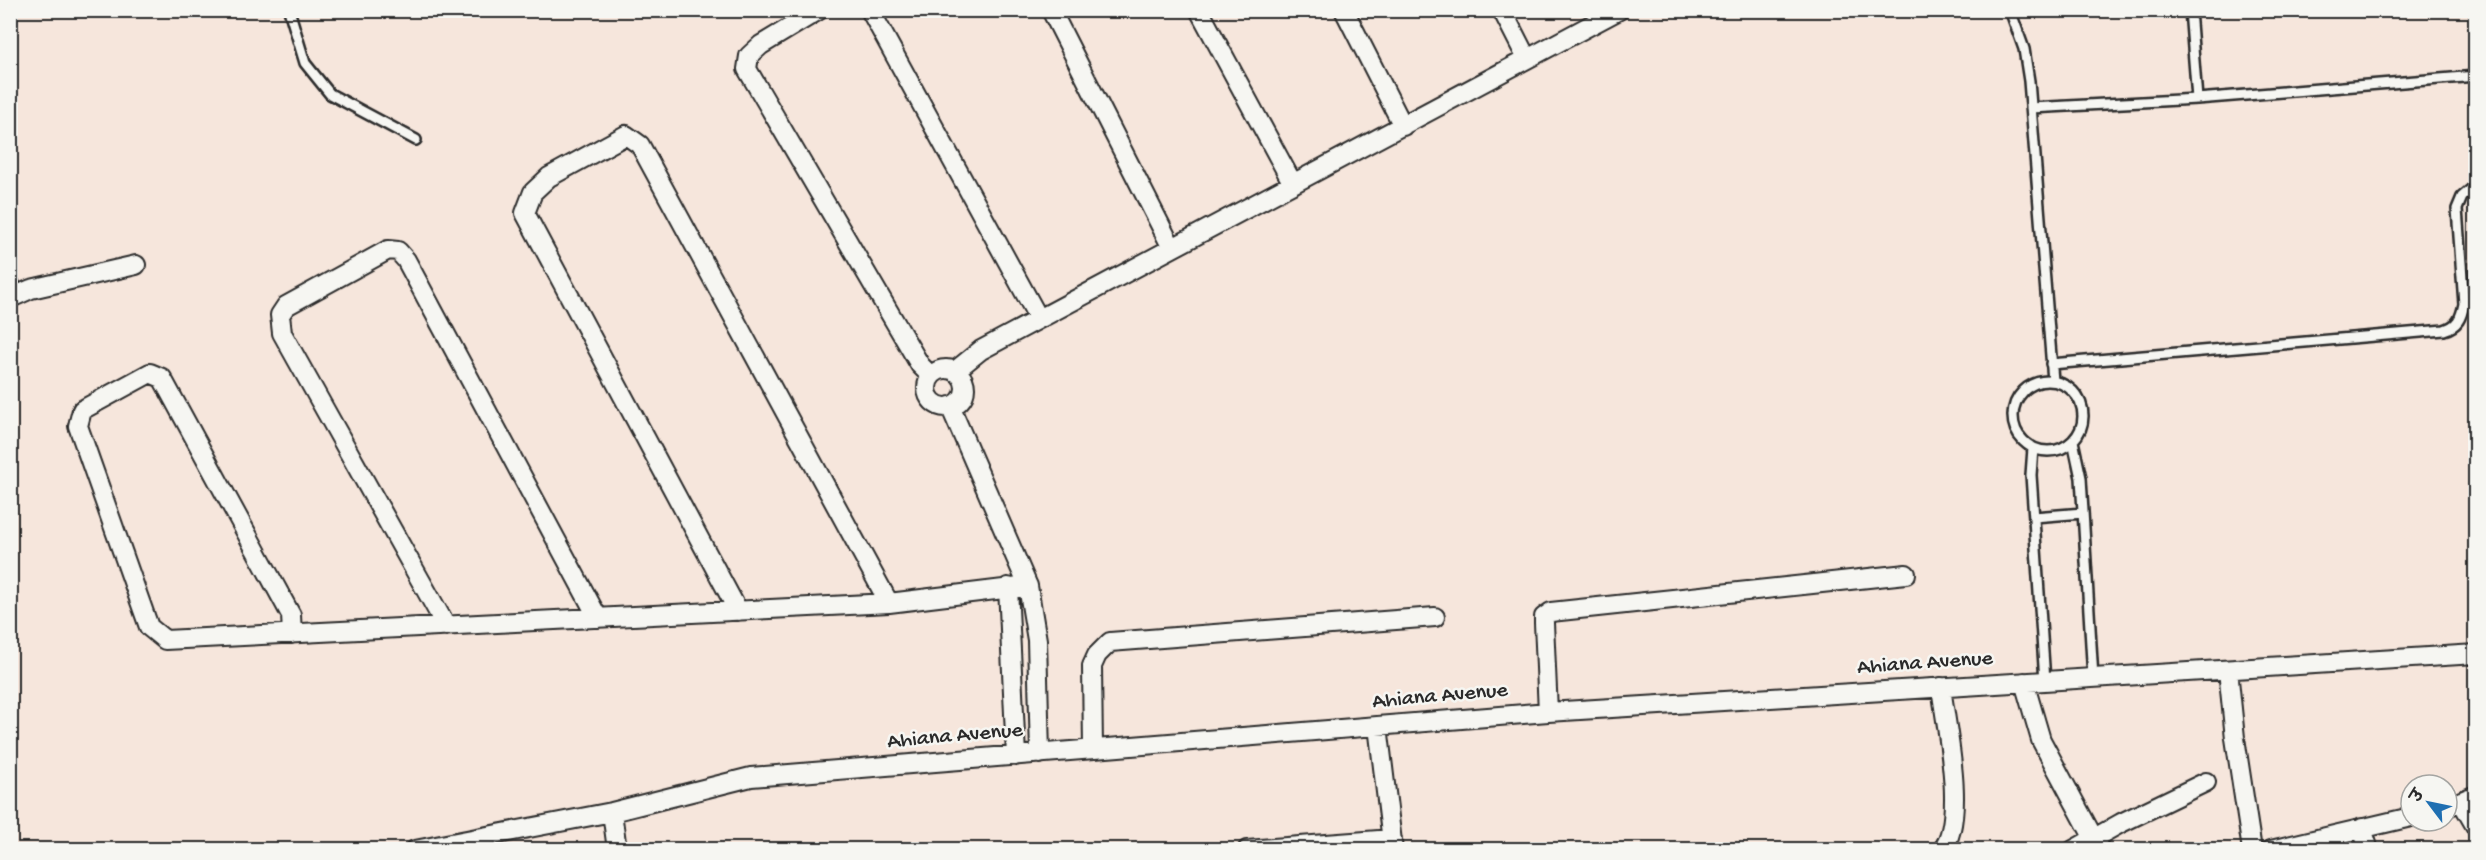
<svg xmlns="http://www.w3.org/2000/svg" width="2486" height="860" font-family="'Gochi Hand','Playpen Sans Deva',sans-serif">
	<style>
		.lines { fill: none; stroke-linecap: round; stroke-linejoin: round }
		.service-casing { stroke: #2b2b2b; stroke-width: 14 }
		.minor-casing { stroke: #2b2b2b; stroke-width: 22 }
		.service { stroke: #f6f6f2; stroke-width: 9 }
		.minor { stroke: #f6f6f2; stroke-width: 18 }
		.labels { text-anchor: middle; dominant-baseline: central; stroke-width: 5; stroke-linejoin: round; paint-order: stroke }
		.street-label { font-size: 22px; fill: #2b2b2b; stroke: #f6f6f2 }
	</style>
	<rect width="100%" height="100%" fill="#f6e6dc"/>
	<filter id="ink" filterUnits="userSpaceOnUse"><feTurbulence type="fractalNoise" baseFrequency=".0167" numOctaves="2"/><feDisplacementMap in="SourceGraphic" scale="12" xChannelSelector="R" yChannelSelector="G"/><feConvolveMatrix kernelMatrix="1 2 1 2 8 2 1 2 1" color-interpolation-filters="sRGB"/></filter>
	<g filter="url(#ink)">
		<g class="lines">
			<g class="service-casing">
				<path id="service" d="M 289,10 L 305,63 L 330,94 L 416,140
					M 2010,10 L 2024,49 L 2029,81 L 2053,381
					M 2190,10 L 2197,99
					M 2031,108 L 2197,99 L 2476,76
					M 2051,364 L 2444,330 C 2458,326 2461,318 2464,304 L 2457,209 L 2462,197 L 2476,185
					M2013 416a35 35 0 1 1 70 0a35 35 0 1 1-70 0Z
					M 2073,441 L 2081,478 L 2093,678
					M 2033,448 L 2031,475 L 2045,681
					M 2034,517 L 2083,513"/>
			</g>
			<g class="minor-casing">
				<path id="minor" d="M 819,10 L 761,45 L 749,56 L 747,69 L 920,365 L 931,376
					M 870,10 L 1039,319
					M 1051,10 L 1172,248
					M 1199,10 L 1293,184
					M 1344,10 L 1403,126
					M 1502,10 L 1527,59
					M 10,285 L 13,297 L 31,289 L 136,265
					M927 388a19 19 0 1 1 38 0a19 19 0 1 1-38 0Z
					M 955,371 L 981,350 L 1619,10
					M 950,406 L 1028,586 L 1037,640 L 1040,754
					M 1008,587 L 1016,756
					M 738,611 L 525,213 L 533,192 L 549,177 L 626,135 L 640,145 L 889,603
					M 446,626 L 282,333 L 280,315 L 286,306 L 388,250 L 398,251 L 406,260 L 598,618
					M 292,634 L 291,615 L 162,378 L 150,373 L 82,410 L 78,426 L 149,627 L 165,640 L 889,603 L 1028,586
					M 2228,670 L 2235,738 L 2252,850
					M 2024,682 L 2041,740 L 2100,850
					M 1941,687 C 1946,727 1967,819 1942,850
					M 1548,712 L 1544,623 L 1544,617 L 1551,612 L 1906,574
					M 1378,726 L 1393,850
					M 1093,749 L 1092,666 L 1097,655 L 1110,642 L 1435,617
					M 2461,801 L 2476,827
					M 2447,807 L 2476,795
					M 612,812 L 617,850
					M 2362,828 L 2369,850
					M 415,850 L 612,812 L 751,777 L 1548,712 L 2476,654
					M 1247,850 L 1392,839
					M 2073,850 L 2121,823 L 2206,782
					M 2271,850 L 2411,817"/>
			</g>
			<use href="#service" class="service"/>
			<use href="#minor" class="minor"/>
		</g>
	</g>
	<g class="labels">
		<g class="street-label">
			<text transform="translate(1925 664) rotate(-4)">Ahiana Avenue</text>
			<text transform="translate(1440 697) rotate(-5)">Ahiana Avenue</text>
			<text transform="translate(955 737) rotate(-5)">Ahiana Avenue</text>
		</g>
	</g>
	<rect width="2486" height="860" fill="none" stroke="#f6f6f2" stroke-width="36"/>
	<rect x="18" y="18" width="2450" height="824" fill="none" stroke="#2b2b2b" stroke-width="2" filter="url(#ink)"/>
	<g transform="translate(2429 803) rotate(302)"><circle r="28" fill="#f6f6f2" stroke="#a5a5a2" stroke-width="1.5"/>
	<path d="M0-4.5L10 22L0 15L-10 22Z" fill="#1f6fb2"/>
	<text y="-9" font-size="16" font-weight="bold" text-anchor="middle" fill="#2b2b2b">उ</text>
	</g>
</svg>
